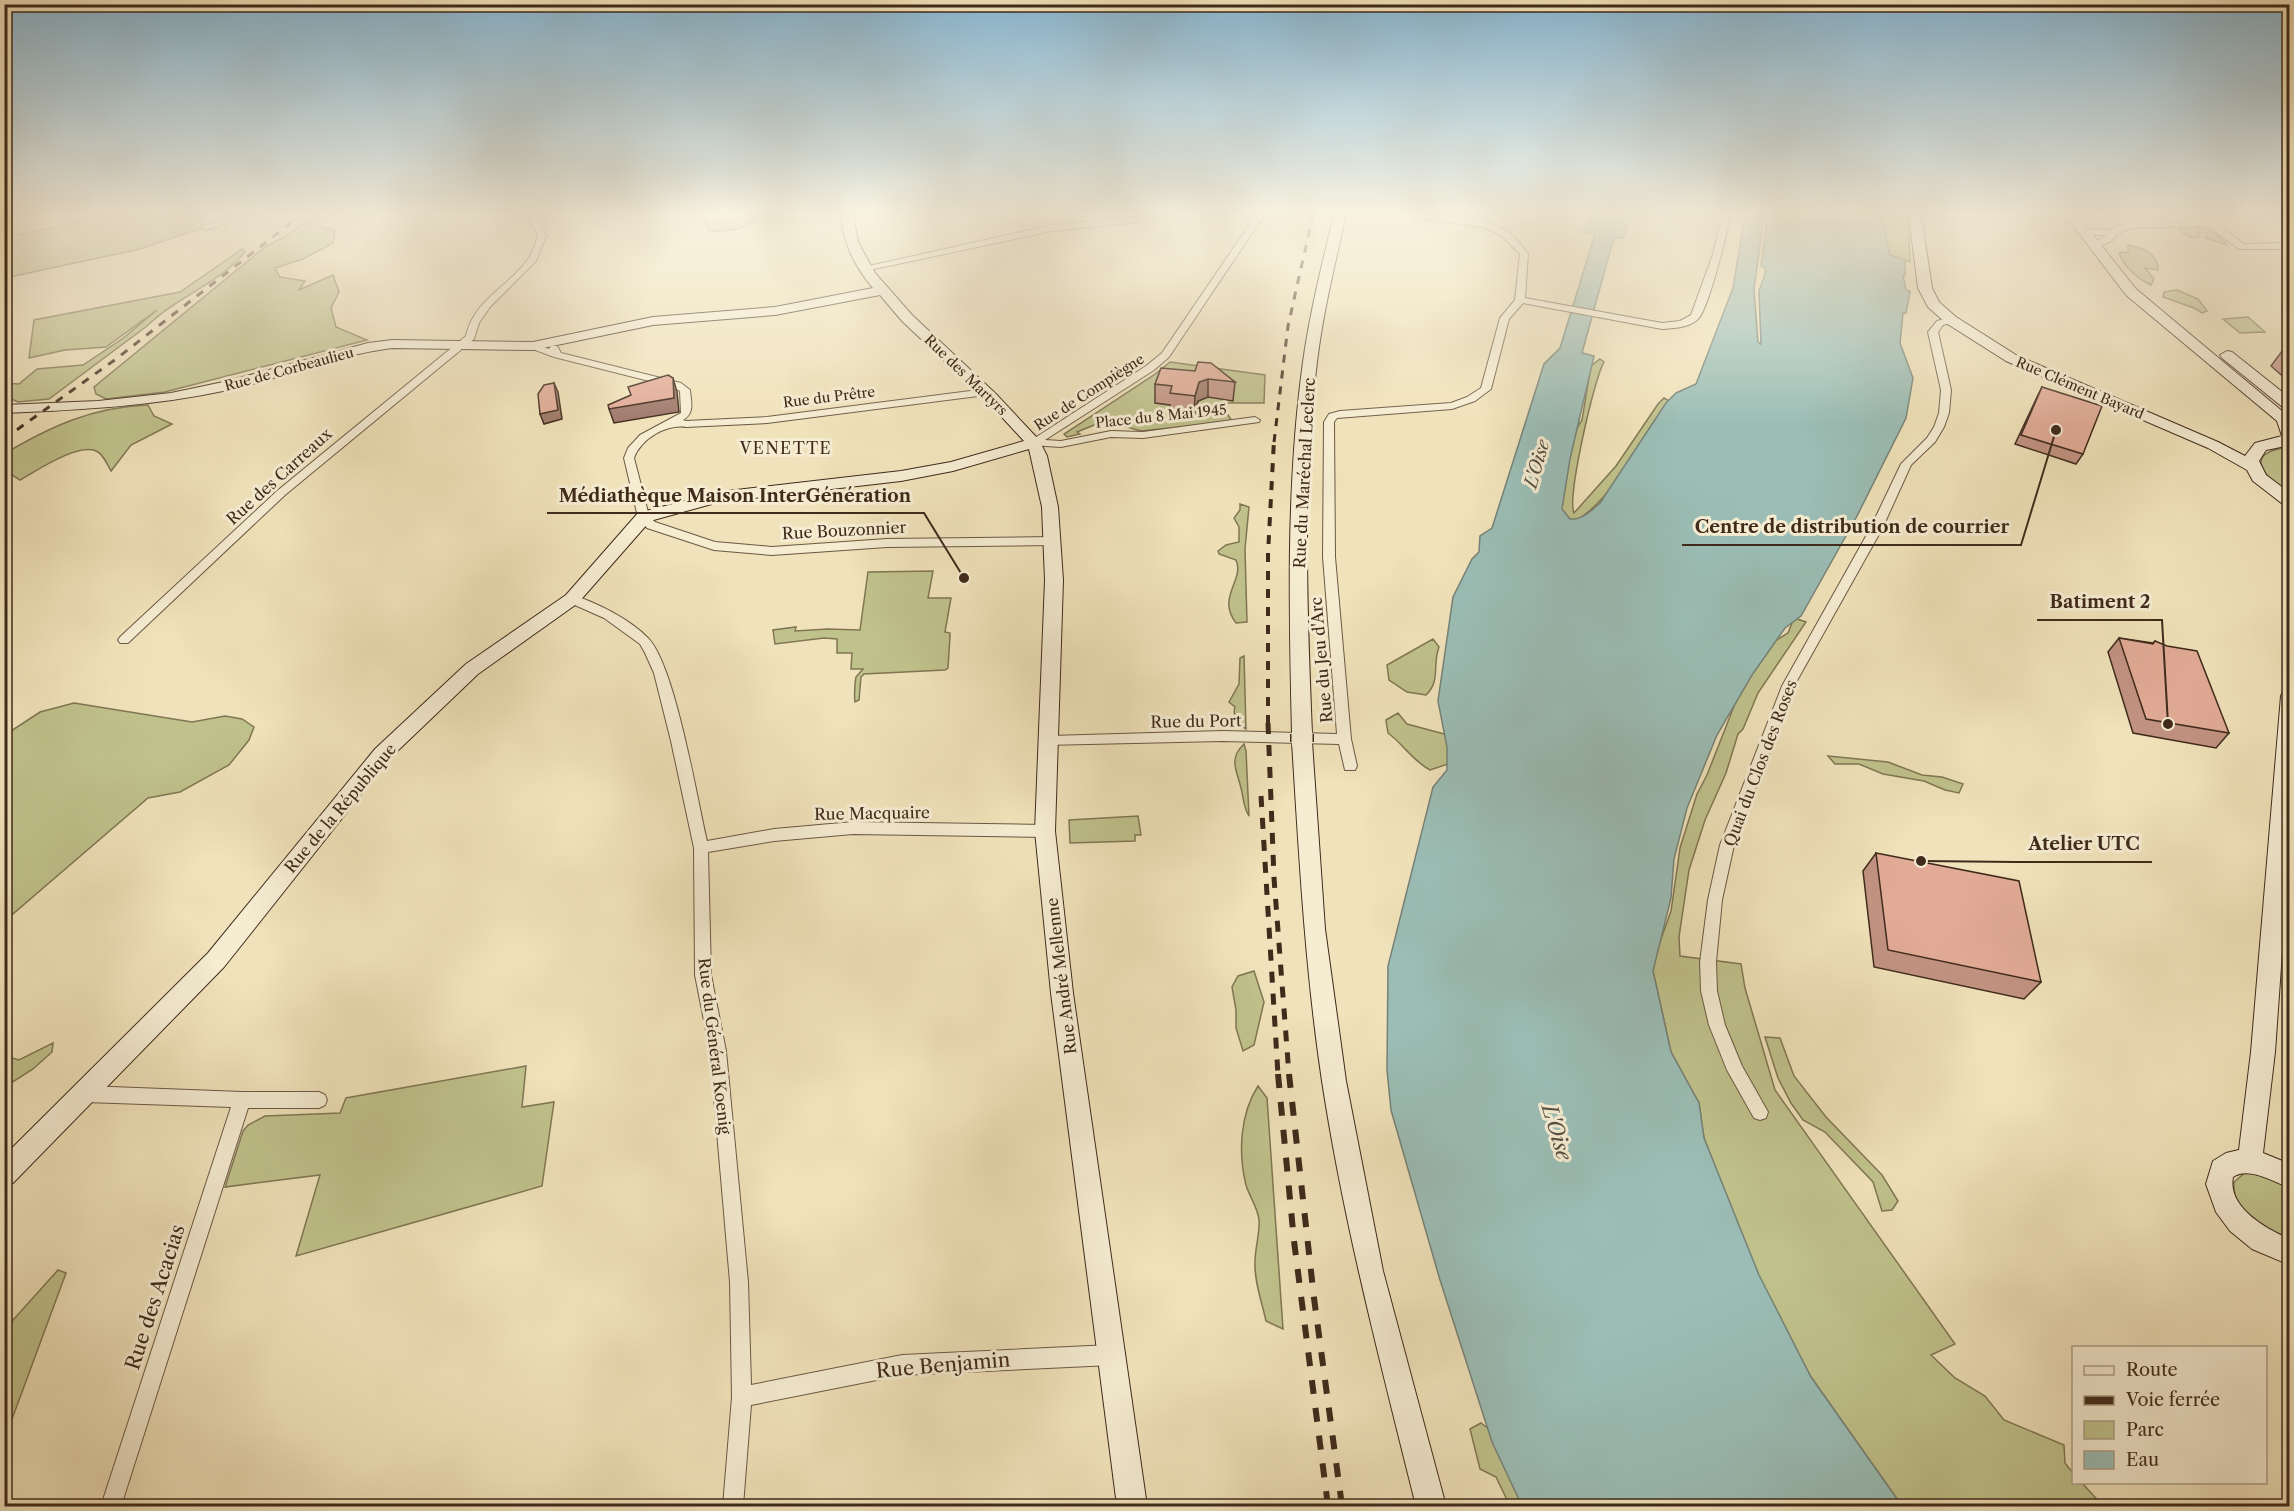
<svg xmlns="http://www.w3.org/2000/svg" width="2294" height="1511" font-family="'Libre Caslon Text',serif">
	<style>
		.green { fill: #c0c28c; stroke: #807654; stroke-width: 1.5 }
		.water { fill: #9bbdb5; stroke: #768277; stroke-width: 1.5 }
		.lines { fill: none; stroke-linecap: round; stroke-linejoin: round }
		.street-casing { stroke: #6b5843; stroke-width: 2 }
		.secondary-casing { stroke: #3f2a1b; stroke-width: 2 }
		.street { fill: #f5ecd2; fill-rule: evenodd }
		.secondary { fill: #f5ecd2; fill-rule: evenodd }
		.rail-far3 { stroke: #3f2a1b; stroke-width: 3; stroke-dasharray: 8 8; stroke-linecap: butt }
		.rail-far2 { stroke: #3f2a1b; stroke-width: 4; stroke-dasharray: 9 9; stroke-linecap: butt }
		.rail-far1 { stroke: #3f2a1b; stroke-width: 5; stroke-dasharray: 11 11; stroke-linecap: butt }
		.rail { stroke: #3f2a1b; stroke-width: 6; stroke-dasharray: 14 14; stroke-linecap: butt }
		.secondary-bridge-casing { stroke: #3f2a1b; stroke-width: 24; stroke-linecap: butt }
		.secondary-bridge { stroke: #f5ecd2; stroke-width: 21 }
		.wall { fill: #c29382; stroke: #3f2a1b; stroke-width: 1.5 }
		.shaded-wall { fill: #9e786a; stroke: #3f2a1b; stroke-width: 1.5 }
		.building { fill: #e2ab97; stroke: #3f2a1b; stroke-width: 1.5 }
		.labels { text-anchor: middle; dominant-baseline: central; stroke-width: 6; stroke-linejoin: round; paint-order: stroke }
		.far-street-label { font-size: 14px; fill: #3f2a1b; stroke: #f5ecd2 }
		.far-quarter-label { font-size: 16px; letter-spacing: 1.5px; fill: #3f2a1b; stroke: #f5ecd2 }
		.street-label { font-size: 16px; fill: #3f2a1b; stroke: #f5ecd2 }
		.water-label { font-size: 18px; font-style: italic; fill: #564f42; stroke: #f5ecd2 }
		.near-street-label { font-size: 20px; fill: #3f2a1b; stroke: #f5ecd2 }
		.near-water-label { font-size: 21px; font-style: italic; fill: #564f42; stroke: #f5ecd2 }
		.leader { fill: none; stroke: #3f2a1b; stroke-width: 2 }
		.callout-dot { fill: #3f2a1b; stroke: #f5ecd2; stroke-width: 2 }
		.callout-label { font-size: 18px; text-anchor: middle; font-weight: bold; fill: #3f2a1b; stroke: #f5ecd2; stroke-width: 6; stroke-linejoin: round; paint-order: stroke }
	</style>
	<rect width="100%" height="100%" fill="#f0e2ba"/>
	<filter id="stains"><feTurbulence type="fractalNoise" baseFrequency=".00333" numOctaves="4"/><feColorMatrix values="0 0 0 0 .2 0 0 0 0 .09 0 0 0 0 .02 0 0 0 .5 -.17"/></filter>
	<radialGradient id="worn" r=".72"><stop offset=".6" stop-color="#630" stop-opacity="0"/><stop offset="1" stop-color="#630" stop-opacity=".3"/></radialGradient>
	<path class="green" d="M 98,215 L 200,215 L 205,227 L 140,249 L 5,278 L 4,237 L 65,225 Z
		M 314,215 L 322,227 L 335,231 L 333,243 L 303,259 L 275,268 L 280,277 L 305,281 L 299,290 L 333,275 L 339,292 L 331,308 L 336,327 L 367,340 L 165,392 L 106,399 L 96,394 L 94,387 L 265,247 L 288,235 Z
		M 707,215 L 760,215 L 761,218 C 745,228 727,234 708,230 L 704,222 Z
		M 1877,215 L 1908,215 L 1910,262 L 1890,255 Z
		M 2179,226 C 2198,225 2215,229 2227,245 L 2205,238 L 2208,234 L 2197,231 L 2200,236 C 2193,240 2185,235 2179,230 Z
		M 2128,245 C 2143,248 2158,253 2158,270 L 2145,268 L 2154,279 L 2151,285 C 2138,279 2124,267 2119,253 L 2128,252 Z
		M 242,249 L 245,252 C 219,284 176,297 147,326 L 49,399 L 18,402 L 11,399 L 5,391 L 5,383 L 19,384 L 37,369 L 83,365 L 122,339 L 157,310 L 106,347 L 65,350 L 29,358 L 34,320 L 180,292 Z
		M 2177,290 L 2198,299 L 2207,311 L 2202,313 L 2194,308 L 2163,297 L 2164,292 Z
		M 2248,317 L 2265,332 L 2240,333 L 2223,319 Z
		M 1600,359 L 1604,362 C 1594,379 1567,497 1574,513 L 1616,466 L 1658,404 L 1664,398 L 1671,402 C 1653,429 1601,515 1572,521 L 1559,508 L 1575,431 L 1582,420 L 1591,366 Z
		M 1170,362 L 1265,375 L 1264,403 L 1220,403 L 1232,421 L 1239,421 L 1141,431 L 1123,426 L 1123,421 L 1099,423 L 1077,432 L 1080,434 L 1067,437 L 1064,434 L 1154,375 Z
		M 148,405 L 154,416 L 172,424 L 131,445 L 111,471 C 108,465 103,455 98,452 C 80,441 36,471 20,480 L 5,470 L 4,454 C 51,426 93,407 148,405 Z
		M 2289,447 L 2289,496 C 2267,478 2239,453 2289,447 Z
		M 1240,504 L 1249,507 L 1245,549 L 1247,622 L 1236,623 C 1216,597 1245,580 1236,560 L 1219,554 L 1218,551 L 1226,545 L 1239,542 L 1239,527 L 1234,518 L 1240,510 Z
		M 933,571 L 928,598 L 951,598 L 945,632 L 950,633 L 950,636 L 948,668 L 945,670 L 864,674 L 861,677 L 859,700 L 855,702 C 854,697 855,682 856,677 L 863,669 L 851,669 L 852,653 L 837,653 L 837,639 L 824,638 L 775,644 L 773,630 L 796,627 L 795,631 L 828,629 L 860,630 L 868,572 Z
		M 1794,618 L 1806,622 L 1758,693 L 1743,729 L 1738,734 L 1726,773 L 1705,820 L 1689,870 L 1679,937 L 1680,956 L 1741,964 L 1745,988 L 1775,1090 L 1955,1344 L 1931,1355 L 1955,1378 L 1985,1396 L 2004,1420 L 2064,1445 L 2065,1463 L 2073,1473 L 2074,1482 L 2082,1483 L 2103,1506 L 1902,1506 L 1811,1377 L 1759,1282 L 1704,1138 L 1699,1103 L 1671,1052 L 1653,971 L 1656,953 L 1671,911 L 1680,848 L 1697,794 L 1707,775 L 1740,691 L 1775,641 L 1788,633 Z
		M 1433,639 L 1439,647 C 1432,665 1441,681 1426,695 L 1407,692 L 1389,680 L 1387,665 Z
		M 1244,656 L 1246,729 C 1238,724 1232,717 1235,707 L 1229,702 L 1239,684 L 1240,658 Z
		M 74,703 L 192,722 L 225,716 L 242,719 L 254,727 L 249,740 L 229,765 L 180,792 L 148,798 L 7,919 L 4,917 L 5,735 L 40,712 Z
		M 1398,713 L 1407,724 L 1452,736 L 1448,764 L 1430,770 C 1413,761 1403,744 1388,733 L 1386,720 Z
		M 1244,744 L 1246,751 L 1249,816 C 1243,806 1244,799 1241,788 C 1237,771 1228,759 1244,744 Z
		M 1828,756 L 1888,762 L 1922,775 L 1942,777 L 1963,784 L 1959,793 L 1945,790 L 1924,781 L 1883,774 L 1859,764 L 1835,764 Z
		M 1138,816 L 1141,835 L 1135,835 L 1135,841 L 1070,843 L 1069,820 Z
		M 1254,971 L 1264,1002 L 1254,1045 L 1243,1051 L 1236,1028 L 1236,1010 L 1232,987 L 1238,976 Z
		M 1765,1037 L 1780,1038 L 1794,1076 L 1826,1117 L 1882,1175 L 1898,1201 L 1892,1210 L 1882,1211 L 1873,1182 L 1825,1132 L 1803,1120 L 1791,1103 L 1778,1078 Z
		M 53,1043 L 52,1052 L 33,1069 L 5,1087 L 5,1056 L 19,1060 Z
		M 526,1066 L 522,1107 L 554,1102 L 542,1186 L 296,1256 L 320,1175 L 225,1187 L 243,1131 L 248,1125 L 265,1116 L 340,1113 L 346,1098 Z
		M 1258,1086 L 1267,1098 L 1283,1329 L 1266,1321 C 1262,1302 1254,1281 1255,1262 C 1255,1248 1260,1233 1259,1220 C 1258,1208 1249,1196 1246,1185 C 1238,1153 1240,1114 1258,1086 Z
		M 2247,1171 L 2259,1172 L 2290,1186 L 2289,1239 C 2262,1232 2232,1213 2234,1182 Z
		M 58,1270 L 66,1273 L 5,1438 L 5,1329 Z
		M 1481,1423 L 1497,1435 L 1532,1506 L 1510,1506 L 1496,1477 L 1480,1469 L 1470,1429 Z"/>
	<path class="water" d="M 1592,215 L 1632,215 L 1623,239 L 1614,237 L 1582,353 L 1594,356 L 1570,459 L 1562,509 L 1570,519 C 1582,520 1591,511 1600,503 L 1666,403 L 1676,393 L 1696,384 L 1733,288 L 1745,215 L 1764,215 L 1754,289 L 1758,342 L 1761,344 L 1759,291 L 1766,271 L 1764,267 L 1761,266 L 1768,215 L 1881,215 L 1890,255 L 1905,260 L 1905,276 L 1903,276 L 1906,290 L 1910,291 L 1906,313 L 1903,313 L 1900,343 L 1913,378 L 1906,418 L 1856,518 L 1801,616 L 1785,628 L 1752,675 L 1717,735 L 1687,808 L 1674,859 L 1671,898 L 1653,971 L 1671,1052 L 1699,1103 L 1704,1138 L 1759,1275 L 1811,1377 L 1902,1506 L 1522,1506 L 1492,1442 L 1440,1280 L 1391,1110 L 1387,1070 L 1388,966 L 1433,787 L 1447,770 L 1447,747 L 1438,701 L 1453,597 L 1472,559 L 1479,552 L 1480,536 L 1492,528 L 1544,364 L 1560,348 L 1595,234 L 1583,232 Z"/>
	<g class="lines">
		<g class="street-casing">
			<path id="street" d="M 242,215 L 254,215 L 205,230 L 201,227 Z
				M 528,215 L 536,215 L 546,236 L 536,261 L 490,307 L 479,323 L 474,339 L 285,495 L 128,643 L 120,643 L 118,640 L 120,637 L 277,491 L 466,336 C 474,299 509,287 529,258 C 533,252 535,243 538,236 Z
				M 1159,215 L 1184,215 L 1180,218 L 1052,231 L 865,271 L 860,268 L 1052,225 Z
				M 1256,215 L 1264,215 L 1169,357 L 1154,370 L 1045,440 L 1061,441 L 1111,431 L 1143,432 L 1255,417 L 1260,420 L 1259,422 L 1143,438 L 1111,437 L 1061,447 L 1030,445 L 1030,441 L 1146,366 L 1162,353 Z
				M 1413,215 C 1437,213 1484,218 1505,230 C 1514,235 1522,246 1528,254 L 1525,298 L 1662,323 L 1680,321 L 1691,315 L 1713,254 L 1722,215 L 1730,215 C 1728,231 1708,310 1698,319 C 1689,328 1674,328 1662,329 L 1523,303 L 1509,319 L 1491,389 L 1475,401 L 1452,409 L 1337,418 L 1334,422 L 1335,557 L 1351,739 L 1357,766 L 1355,770 L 1345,770 L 1339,744 L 1223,741 L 1044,745 L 1042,741 L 1044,737 L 1049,736 L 1223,731 L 1337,734 L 1323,557 L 1324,422 L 1329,414 L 1340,411 L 1451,403 L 1467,397 L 1481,388 L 1500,318 L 1515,300 L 1520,254 L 1501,235 L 1483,227 L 1417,218 Z
				M 2196,215 L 2205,215 L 2244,244 L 2290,243 L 2290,249 L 2239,249 L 2208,226 L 2130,228 L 2116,235 L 2113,240 L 2095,249 L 2092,248 L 2092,244 L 2107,235 L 2083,235 L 2079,232 L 2083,229 L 2111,230 L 2128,222 L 2202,221 Z
				M 1951,317 L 1956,320 L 1954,322 L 1943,325 L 1938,332 L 1951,390 L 1949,413 L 1944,427 L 1935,442 L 1911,465 L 1882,529 L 1794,686 L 1734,845 L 1722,900 L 1716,962 L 1717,991 L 1725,1025 L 1742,1066 L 1768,1112 L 1766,1118 L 1760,1120 L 1754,1118 L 1727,1070 L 1709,1025 L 1701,991 L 1700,962 L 1708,900 L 1720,845 L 1782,686 L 1870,529 L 1901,464 L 1927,438 L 1934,427 L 1939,413 L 1941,390 L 1928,332 L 1937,321 Z
				M 533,343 L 549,349 L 551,346 L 557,346 L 561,353 L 681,383 L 690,390 C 691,402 695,413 683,420 L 686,421 L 767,417 L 986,389 L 991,392 L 986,395 L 767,423 L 686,427 C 666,424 641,439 634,458 L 649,516 L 655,522 L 715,542 L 772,547 L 887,539 L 1054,537 L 1060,541 L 1054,545 L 887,547 L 772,555 L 714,550 L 647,528 L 638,517 L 624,458 L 628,448 L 640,435 L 681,413 L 680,391 L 673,387 L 554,357 L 530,348 L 528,346 Z
				M 572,595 C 596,602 631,620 648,638 C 675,665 697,799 707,841 L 774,829 L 853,822 L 1045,825 L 1050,827 L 1052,831 L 1050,835 L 1045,837 L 853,834 L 774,841 L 708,852 L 711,975 L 726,1051 L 748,1282 L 751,1385 L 902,1355 L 1111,1345 L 1118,1348 L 1121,1355 L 1118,1362 L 1111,1365 L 902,1375 L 751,1405 L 743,1506 L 723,1506 L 732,1397 L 730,1282 L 710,1051 L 695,975 L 694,848 L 671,741 L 654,673 L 645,653 L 640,644 L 604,618 L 568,602 L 566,599 L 568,596 Z
				M 85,1086 L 242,1092 L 319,1092 L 325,1095 L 327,1100 L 325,1105 L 319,1108 L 248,1108 L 121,1506 L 101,1506 L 231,1107 L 85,1102 L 79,1099 L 77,1094 L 79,1089 Z"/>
		</g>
		<g class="secondary-casing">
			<path id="secondary" d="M 841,215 L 853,215 L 858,242 L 875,273 L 912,315 L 996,394 L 1039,440 L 1047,456 L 1058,507 L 1063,580 L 1055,831 L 1073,993 L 1147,1506 L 1117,1506 L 1051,993 L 1035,831 L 1045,580 L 1042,507 L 1029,449 L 953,471 L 901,481 L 719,502 L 650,521 L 578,603 L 478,674 L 389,759 L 224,967 L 13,1183 L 4,1186 L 4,1156 L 208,953 L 375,749 L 466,664 L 566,595 L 638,513 L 719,492 L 901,471 L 951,462 L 1024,441 L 986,400 L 902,321 L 880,295 L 775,315 L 653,325 L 533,350 L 392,348 C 336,355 283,378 228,390 C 154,406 80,410 4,413 L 4,405 L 98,401 L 171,393 L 228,381 L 368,343 L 392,340 L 533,342 L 653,317 L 775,307 L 873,288 C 855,267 843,243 841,215 Z
				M 1334,215 L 1346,215 C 1335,264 1323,312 1317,362 C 1302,485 1307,610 1312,734 L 1309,738 L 1312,742 L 1325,929 L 1346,1081 L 1383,1271 L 1446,1506 L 1416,1506 C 1381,1365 1344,1225 1322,1081 C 1305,968 1299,855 1292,742 L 1295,738 L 1292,734 C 1289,610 1286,485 1303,362 C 1310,312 1322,264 1334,215 Z
				M 1909,215 L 1921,215 L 1932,288 L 1939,302 L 1956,317 L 2016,355 L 2218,442 L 2245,456 L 2255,443 L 2282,436 L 2277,421 L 2126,295 L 2065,215 L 2077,215 L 2136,289 L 2288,416 L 2290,445 L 2266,450 L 2259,461 L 2266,475 L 2290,493 L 2290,506 L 2284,505 L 2253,481 L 2247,470 L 2208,448 L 2006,361 L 1946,323 L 1928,307 L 1918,288 Z
				M 2227,351 L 2232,352 L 2290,398 L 2290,410 L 2285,409 L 2222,358 L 2220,355 Z
				M 2290,689 L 2290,838 L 2275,1052 L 2263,1153 L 2290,1164 L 2290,1188 C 2274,1182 2249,1166 2233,1177 C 2227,1207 2266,1229 2290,1239 L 2290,1265 L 2252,1249 L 2230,1231 L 2216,1212 L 2206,1184 L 2213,1161 L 2226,1153 L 2239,1150 L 2251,1052 L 2281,696 L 2283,691 Z"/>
		</g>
		<use href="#street" class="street"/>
		<use href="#secondary" class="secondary"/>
		<path class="rail-far3" d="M 4,439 L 116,359 L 301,215
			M 1274,442 L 1288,326 L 1313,215"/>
		<path class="rail-far2" d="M 1268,724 L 1268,554 L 1274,440"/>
		<path class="rail-far1" d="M 1268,723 L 1274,878 L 1289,1075
			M 1261,796 L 1278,1075"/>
		<path class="rail" d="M 1278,1074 L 1294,1241 L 1328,1506
			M 1289,1074 L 1314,1298 L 1342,1506"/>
		<g class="secondary-bridge-casing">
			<path id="secondary-bridge" d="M 1302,734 L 1302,742"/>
		</g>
		<use href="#secondary-bridge" class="secondary-bridge"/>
	</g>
	<path class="wall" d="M 2289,342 L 2289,381 L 2288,381 L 2271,366 Z
		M 1195,371 L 1235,382 L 1233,401 L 1208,397 L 1198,401 L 1194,415 L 1170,412 L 1170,405 L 1155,403 L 1155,384 Z
		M 2042,387 L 2083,454 L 2076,464 L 2015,444 L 2037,397 Z
		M 2119,638 L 2153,643 L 2155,641 L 2229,733 L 2216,748 L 2133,733 L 2108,652 Z
		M 1876,853 L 2041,982 L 2024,999 L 1874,967 L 1863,871 Z"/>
	<path class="shaded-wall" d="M 673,378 L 677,392 L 679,412 L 614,423 L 609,409 Z
		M 1208,379 L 1208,397 L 1198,401 L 1194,415 L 1195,396 L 1199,382 Z
		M 554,383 L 558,392 L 562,419 L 544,424 L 540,414 Z"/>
	<path class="building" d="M 1198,362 L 1211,363 L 1235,382 L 1208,379 L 1199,382 L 1195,396 L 1170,393 L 1172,386 L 1155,384 L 1161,368 L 1195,371 Z
		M 668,375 L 673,378 L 674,398 L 609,409 L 608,405 L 631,395 L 628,387 Z
		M 554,383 L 558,410 L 540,414 L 538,394 L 544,385 Z
		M 2042,387 L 2102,406 L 2083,454 L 2021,435 Z
		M 2119,638 L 2153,644 L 2155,641 L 2167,646 L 2197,651 L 2229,733 L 2146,719 Z
		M 1876,853 L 2019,881 L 2041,982 L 1888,950 Z"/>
	<linearGradient id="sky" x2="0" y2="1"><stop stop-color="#89b8d4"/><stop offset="0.5" stop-color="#f8f2e0"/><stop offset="1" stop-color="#f8f2e0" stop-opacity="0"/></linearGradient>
	<rect width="2294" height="426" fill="url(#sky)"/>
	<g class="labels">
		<g class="far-street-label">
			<text transform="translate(289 369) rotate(-15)">Rue de Corbeaulieu</text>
			<text transform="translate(966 375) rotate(44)">Rue des Martyrs</text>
			<text transform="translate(2080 388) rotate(23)">Rue Clément Bayard</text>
			<text transform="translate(1089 392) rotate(-33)">Rue de Compiègne</text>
			<text transform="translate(829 397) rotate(-7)">Rue du Prêtre</text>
			<text transform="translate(1161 416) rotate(-6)">Place du 8 Mai 1945</text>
		</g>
		<g class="far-quarter-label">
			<text x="786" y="448">VENETTE</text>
		</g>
		<g class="street-label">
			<text transform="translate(1304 473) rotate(-87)">Rue du Maréchal Leclerc</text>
			<text transform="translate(279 476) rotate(-42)">Rue des Carreaux</text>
			<text transform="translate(844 530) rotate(-3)">Rue Bouzonnier</text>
			<text transform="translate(1321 660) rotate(-95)">Rue du Jeu d'Arc</text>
			<text transform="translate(1196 721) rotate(-1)">Rue du Port</text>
			<text transform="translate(1760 763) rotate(-69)">Quai du Clos des Roses</text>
			<text transform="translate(340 808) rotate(-50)">Rue de la République</text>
			<text transform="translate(872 813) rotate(-1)">Rue Macquaire</text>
			<text transform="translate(1061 976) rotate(-97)">Rue André Mellenne</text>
			<text transform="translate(715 1046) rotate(83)">Rue du Général Koenig</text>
		</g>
		<g class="water-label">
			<text transform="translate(1537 464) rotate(-74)">L'Oise</text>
		</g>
		<g class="near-street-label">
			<text transform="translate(155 1297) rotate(-72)">Rue des Acacias</text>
			<text transform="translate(943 1365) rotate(-5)">Rue Benjamin</text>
		</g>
		<g class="near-water-label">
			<text transform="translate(1557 1132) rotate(73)">L'Oise</text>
		</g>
	</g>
	<path class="leader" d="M964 578L924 513H547M2056 430L2021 545H1682M2168 724L2162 620H2037M1921 861L2017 862H2152"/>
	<g class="callout-dot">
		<circle cx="964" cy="578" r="6"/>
		<circle cx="2056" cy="430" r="6"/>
		<circle cx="2168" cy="724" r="6"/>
		<circle cx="1921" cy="861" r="6"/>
	</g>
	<g class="callout-label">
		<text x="735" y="502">Médiathèque Maison InterGénération</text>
		<text x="1852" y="533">Centre de distribution de courrier</text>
		<text x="2100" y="608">Batiment 2</text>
		<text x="2084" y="850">Atelier UTC</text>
	</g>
	<rect width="2294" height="1511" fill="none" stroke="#f0e2ba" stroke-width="24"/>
	<rect x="6" y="6" width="2282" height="1499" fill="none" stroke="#3f2a1b" stroke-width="3"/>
	<rect x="12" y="12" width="2270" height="1487" fill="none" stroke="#3f2a1b" stroke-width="1.5"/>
	<rect x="2072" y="1346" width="195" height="138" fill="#f5ecd2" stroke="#ac9e89" stroke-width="1.5"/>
	<rect x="2084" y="1366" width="30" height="9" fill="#f5ecd2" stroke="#ac9e89" stroke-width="1.5"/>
	<text x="2126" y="1376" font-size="18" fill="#3f2a1b">Route</text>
	<rect x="2084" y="1396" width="30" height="9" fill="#3f2a1b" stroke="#ac9e89" stroke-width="1.5"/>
	<text x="2126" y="1406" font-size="18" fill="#3f2a1b">Voie ferrée</text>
	<rect x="2084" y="1421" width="30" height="18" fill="#c0c28c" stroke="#ac9e89" stroke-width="1.5"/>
	<text x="2126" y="1436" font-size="18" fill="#3f2a1b">Parc</text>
	<rect x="2084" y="1451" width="30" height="18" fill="#9bbdb5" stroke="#ac9e89" stroke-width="1.5"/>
	<text x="2126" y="1466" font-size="18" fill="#3f2a1b">Eau</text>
	<rect width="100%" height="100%" filter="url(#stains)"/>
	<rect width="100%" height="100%" fill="url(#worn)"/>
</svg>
